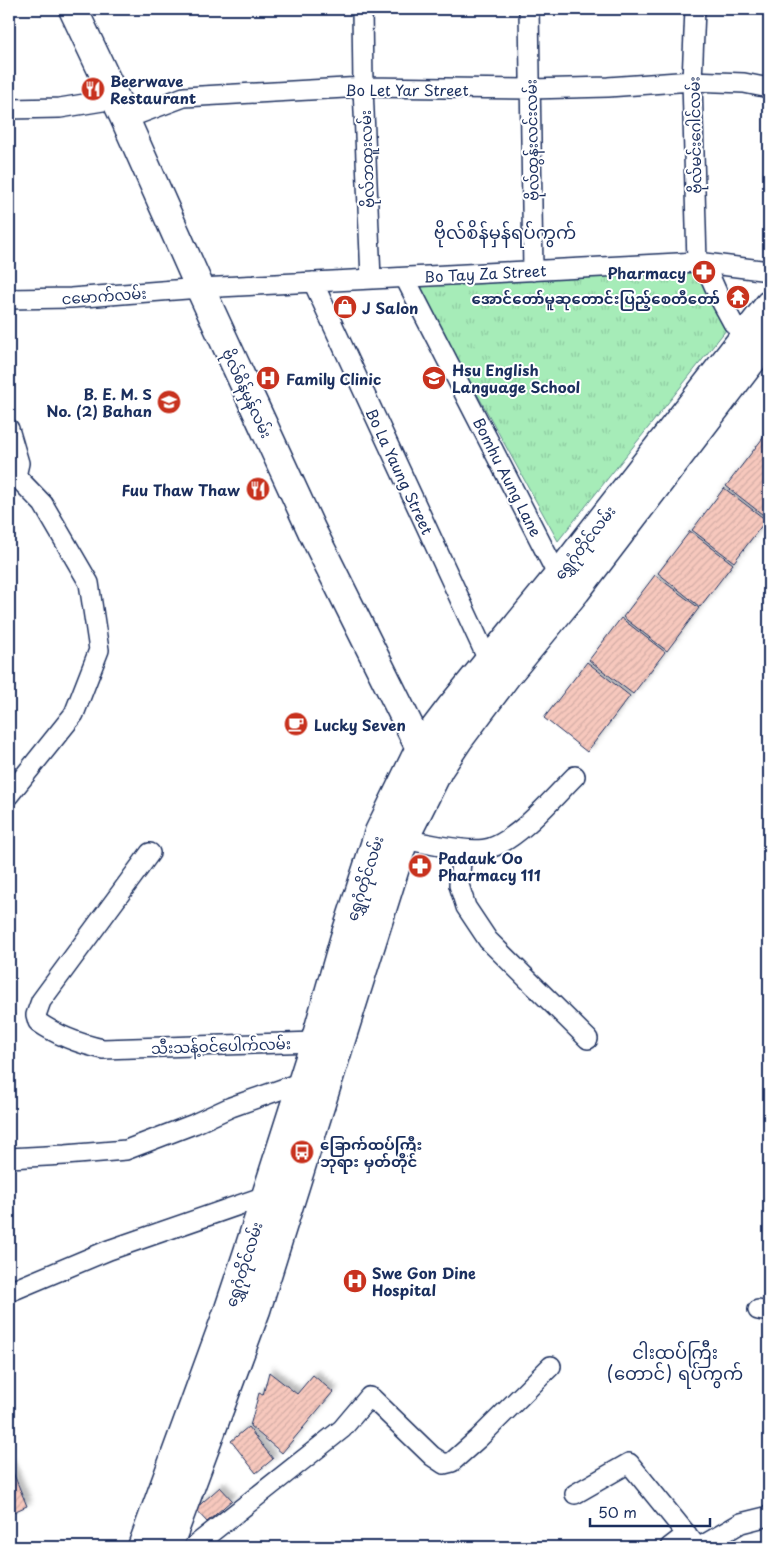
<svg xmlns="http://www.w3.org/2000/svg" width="778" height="1556" font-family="'Playpen Sans','Noto Sans Myanmar',sans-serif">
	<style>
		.park { fill: url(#park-tufts); stroke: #608e8b }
		.building { fill: url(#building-hatch); stroke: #1b2f5e; filter: url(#shadow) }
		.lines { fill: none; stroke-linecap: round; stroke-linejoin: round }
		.minor-casing { stroke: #1b2f5e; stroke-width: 22 }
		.primary-casing { stroke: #1b2f5e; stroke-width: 31 }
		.minor { stroke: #fff; stroke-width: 19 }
		.primary { stroke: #fff; stroke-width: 28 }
		.labels { text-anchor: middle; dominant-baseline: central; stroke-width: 4; stroke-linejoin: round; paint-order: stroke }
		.poi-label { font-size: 15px; font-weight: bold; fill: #1b2f5e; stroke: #fff; text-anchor: start }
		.street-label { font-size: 15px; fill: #1b2f5e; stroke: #fff }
		.quarter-label { font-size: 18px; fill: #1b2f5e; stroke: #fff }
	</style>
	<defs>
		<pattern id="park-tufts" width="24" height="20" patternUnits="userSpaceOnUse" patternTransform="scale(1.25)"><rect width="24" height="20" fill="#a6ecb8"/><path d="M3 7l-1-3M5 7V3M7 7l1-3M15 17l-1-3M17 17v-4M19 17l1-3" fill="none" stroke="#8ecba1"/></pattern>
		<pattern id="building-hatch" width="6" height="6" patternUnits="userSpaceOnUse" patternTransform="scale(1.25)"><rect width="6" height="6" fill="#f7c8bd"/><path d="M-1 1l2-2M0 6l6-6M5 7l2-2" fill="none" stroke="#d3aca5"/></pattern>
		<filter id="shadow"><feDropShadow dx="4.5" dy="-4.5" stdDeviation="2.5" flood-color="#0004"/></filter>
	</defs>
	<rect width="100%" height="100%" fill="#fff"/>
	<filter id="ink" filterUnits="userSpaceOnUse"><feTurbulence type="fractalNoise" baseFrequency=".02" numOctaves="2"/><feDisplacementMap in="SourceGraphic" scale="10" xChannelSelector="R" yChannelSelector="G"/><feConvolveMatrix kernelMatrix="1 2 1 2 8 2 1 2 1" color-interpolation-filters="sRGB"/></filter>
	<g filter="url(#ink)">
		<path class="park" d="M 700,268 L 730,325 L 558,541 L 416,283 Z"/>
		<path class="building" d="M 769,430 L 769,515 L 767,518 L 726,486 Z
			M 724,488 L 766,520 L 734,562 L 692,530 Z
			M 690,531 L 733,564 L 700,607 L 658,573 Z
			M 655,575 L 699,608 L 667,651 L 623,617 Z
			M 621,618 L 665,652 L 633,694 L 589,660 Z
			M 587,662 L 630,696 L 587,752 L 544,718 Z
			M 269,1372 L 297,1394 L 313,1375 L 333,1392 L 282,1453 L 250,1426 L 259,1393 L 263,1395 Z
			M 248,1427 L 273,1459 L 256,1473 L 231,1441 Z
			M 9,1463 L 27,1506 L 9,1514 Z
			M 220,1487 L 232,1500 L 207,1522 L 195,1509 Z"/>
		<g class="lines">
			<g class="minor-casing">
				<path id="minor" d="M 362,9 L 363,87 L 371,279
					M 529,9 L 533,271
					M 695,9 L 692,81 L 697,262
					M 9,109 L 60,108 L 115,99
					M 125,119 L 184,97 L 363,87 L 531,89 L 608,87 L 692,81 L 744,83 L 769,88
					M 704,263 L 720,299 L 733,323 L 755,342
					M 405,278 L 558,576 L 565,582
					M 313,282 L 488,660
					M 9,299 L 71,298 L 200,288 L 697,262 L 769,271
					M 9,429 L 19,463 L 16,476 L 43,504 L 89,583 L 99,650 L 74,714 L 9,795
					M 394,836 C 416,842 470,854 490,848 C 519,839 553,798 575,776
					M 462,849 L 459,885 L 466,907 L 488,940 L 588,1039
					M 150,853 L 41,1001 L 36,1015 L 38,1022 C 58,1036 80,1044 103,1049 L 315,1042 L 326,1044
					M 9,1158 L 65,1155 L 126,1150 L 194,1124 L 231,1107 L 302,1082
					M 9,1292 L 109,1250 L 265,1196
					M 758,1310 L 769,1312
					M 575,1494 L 629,1463 L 697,1547
					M 193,1547 L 342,1429 L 369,1397 L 372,1398 L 432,1456 L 444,1464 L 452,1462 L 479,1438 L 551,1366
					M 670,1547 L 687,1534
					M 700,1547 L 741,1523 L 769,1516"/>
			</g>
			<g class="primary-casing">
				<path id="primary" d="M 73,9 L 125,119 L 200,288 L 312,531 L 420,748 L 431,761
					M 142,1547 L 229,1309 L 248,1252 L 315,1042 L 344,940 L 379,832 L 420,748 L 452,706 L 558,576 L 769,305
					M 168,1547 L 256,1310 L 404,839 L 439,769 L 459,739 L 507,675 L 576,591 L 769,338"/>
			</g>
			<use href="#minor" class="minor"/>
			<use href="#primary" class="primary"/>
		</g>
	</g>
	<defs>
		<g id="restaurant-disc" transform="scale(1.25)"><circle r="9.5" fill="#c8321e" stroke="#fff"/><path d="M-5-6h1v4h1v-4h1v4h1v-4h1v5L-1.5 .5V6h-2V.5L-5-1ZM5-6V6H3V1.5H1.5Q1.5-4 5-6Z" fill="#fff"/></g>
		<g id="pharmacy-disc" transform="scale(1.25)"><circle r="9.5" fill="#c8321e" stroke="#fff"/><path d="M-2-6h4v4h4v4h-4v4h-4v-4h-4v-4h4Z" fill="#fff"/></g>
		<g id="temple-disc" transform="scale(1.25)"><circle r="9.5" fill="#c8321e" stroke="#fff"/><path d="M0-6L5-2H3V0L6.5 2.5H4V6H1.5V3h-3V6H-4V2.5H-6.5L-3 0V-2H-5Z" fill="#fff"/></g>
		<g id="shop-disc" transform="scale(1.25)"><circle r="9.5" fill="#c8321e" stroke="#fff"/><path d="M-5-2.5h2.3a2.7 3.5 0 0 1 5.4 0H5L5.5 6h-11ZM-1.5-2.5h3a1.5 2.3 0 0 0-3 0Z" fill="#fff"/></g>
		<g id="hospital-disc" transform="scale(1.25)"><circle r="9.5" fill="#c8321e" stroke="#fff"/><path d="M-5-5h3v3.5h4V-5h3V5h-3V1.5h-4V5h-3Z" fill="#fff"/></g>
		<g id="school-disc" transform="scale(1.25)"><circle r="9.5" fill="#c8321e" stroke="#fff"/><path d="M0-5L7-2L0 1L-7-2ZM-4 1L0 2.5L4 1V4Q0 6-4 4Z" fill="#fff"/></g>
		<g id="cafe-disc" transform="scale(1.25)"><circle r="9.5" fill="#c8321e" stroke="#fff"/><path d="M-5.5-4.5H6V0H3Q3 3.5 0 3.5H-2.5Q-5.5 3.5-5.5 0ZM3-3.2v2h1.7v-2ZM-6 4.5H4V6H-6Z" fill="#fff"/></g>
		<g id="bus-disc" transform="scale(1.25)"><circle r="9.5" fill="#c8321e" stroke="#fff"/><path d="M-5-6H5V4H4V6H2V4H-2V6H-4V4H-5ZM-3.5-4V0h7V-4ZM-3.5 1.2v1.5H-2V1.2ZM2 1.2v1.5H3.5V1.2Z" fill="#fff"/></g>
	</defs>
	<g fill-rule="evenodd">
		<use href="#restaurant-disc" x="93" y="89"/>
		<use href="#pharmacy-disc" x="704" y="272"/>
		<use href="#temple-disc" x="738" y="297"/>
		<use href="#shop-disc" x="345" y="307"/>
		<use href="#hospital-disc" x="268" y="378"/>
		<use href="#school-disc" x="434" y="378"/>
		<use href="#school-disc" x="169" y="402"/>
		<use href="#restaurant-disc" x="258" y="489"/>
		<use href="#cafe-disc" x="296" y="724"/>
		<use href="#pharmacy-disc" x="420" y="866"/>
		<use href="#bus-disc" x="302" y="1152"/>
		<use href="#hospital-disc" x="355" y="1281"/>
	</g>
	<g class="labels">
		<g class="poi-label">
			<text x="110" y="80">Beerwave<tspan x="110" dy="17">Restaurant</tspan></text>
			<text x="686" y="272" text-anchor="end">Pharmacy</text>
			<text x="720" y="297" text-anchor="end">အောင်တော်မူဆုတောင်းပြည့်စေတီတော်</text>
			<text x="362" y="307">J Salon</text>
			<text x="452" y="369">Hsu English<tspan x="452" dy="17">Language School</tspan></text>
			<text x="286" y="378">Family Clinic</text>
			<text x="152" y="393" text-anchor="end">B. E. M. S<tspan x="152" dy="17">No. (2) Bahan</tspan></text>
			<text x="240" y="489" text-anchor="end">Fuu Thaw Thaw</text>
			<text x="314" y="724">Lucky Seven</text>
			<text x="438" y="857">Padauk Oo<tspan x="438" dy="17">Pharmacy 111</tspan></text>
			<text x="320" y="1143">ခြောက်ထပ်ကြီး<tspan x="320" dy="17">ဘုရား မှတ်တိုင်</tspan></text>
			<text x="372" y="1272">Swe Gon Dine<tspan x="372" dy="17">Hospital</tspan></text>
		</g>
		<g class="street-label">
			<text x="407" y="89">Bo Let Yar Street</text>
			<text transform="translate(694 135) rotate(-91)">ဗိုလ်မင်းဂေါင်လမ်း</text>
			<text transform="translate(531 140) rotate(-91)">ဗိုလ်ထွန်းလင်းလမ်း</text>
			<text transform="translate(366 159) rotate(-92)">ဗိုလ်ဘထူးလမ်း</text>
			<text transform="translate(485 273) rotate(-3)">Bo Tay Za Street</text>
			<text transform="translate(104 295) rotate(-4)">ငမောက်လမ်း</text>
			<text transform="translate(248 393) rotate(65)">ဗိုလ်စိန်မှန်လမ်း</text>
			<text transform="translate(400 471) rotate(65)">Bo La Yaung Street</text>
			<text transform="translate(508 477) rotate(63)">Bomhu Aung Lane</text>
			<text transform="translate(584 542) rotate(-52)">ရွှေဂုံတိုင်လမ်း</text>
			<text transform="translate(364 878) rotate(-72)">ရွှေဂုံတိုင်လမ်း</text>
			<text transform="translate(221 1045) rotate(-2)">သီးသန့်ဝင်ပေါက်လမ်း</text>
			<text transform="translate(243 1264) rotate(-72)">ရွှေဂုံတိုင်လမ်း</text>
		</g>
		<g class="quarter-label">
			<text x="505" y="231">ဗိုလ်စိန်မှန်ရပ်ကွက်</text>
			<text x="675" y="1351">ငါးထပ်ကြီး<tspan x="675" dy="21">(တောင်) ရပ်ကွက်</tspan></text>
		</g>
	</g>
	<rect width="778" height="1556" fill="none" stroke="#fff" stroke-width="30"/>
	<rect x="15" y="15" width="748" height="1526" fill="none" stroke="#1b2f5e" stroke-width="2" filter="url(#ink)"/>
	<path d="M590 1518v8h120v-8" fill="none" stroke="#1b2f5e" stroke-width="2.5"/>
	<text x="598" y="1518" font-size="15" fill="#1b2f5e" stroke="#ffffff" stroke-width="4" paint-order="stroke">50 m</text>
</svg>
